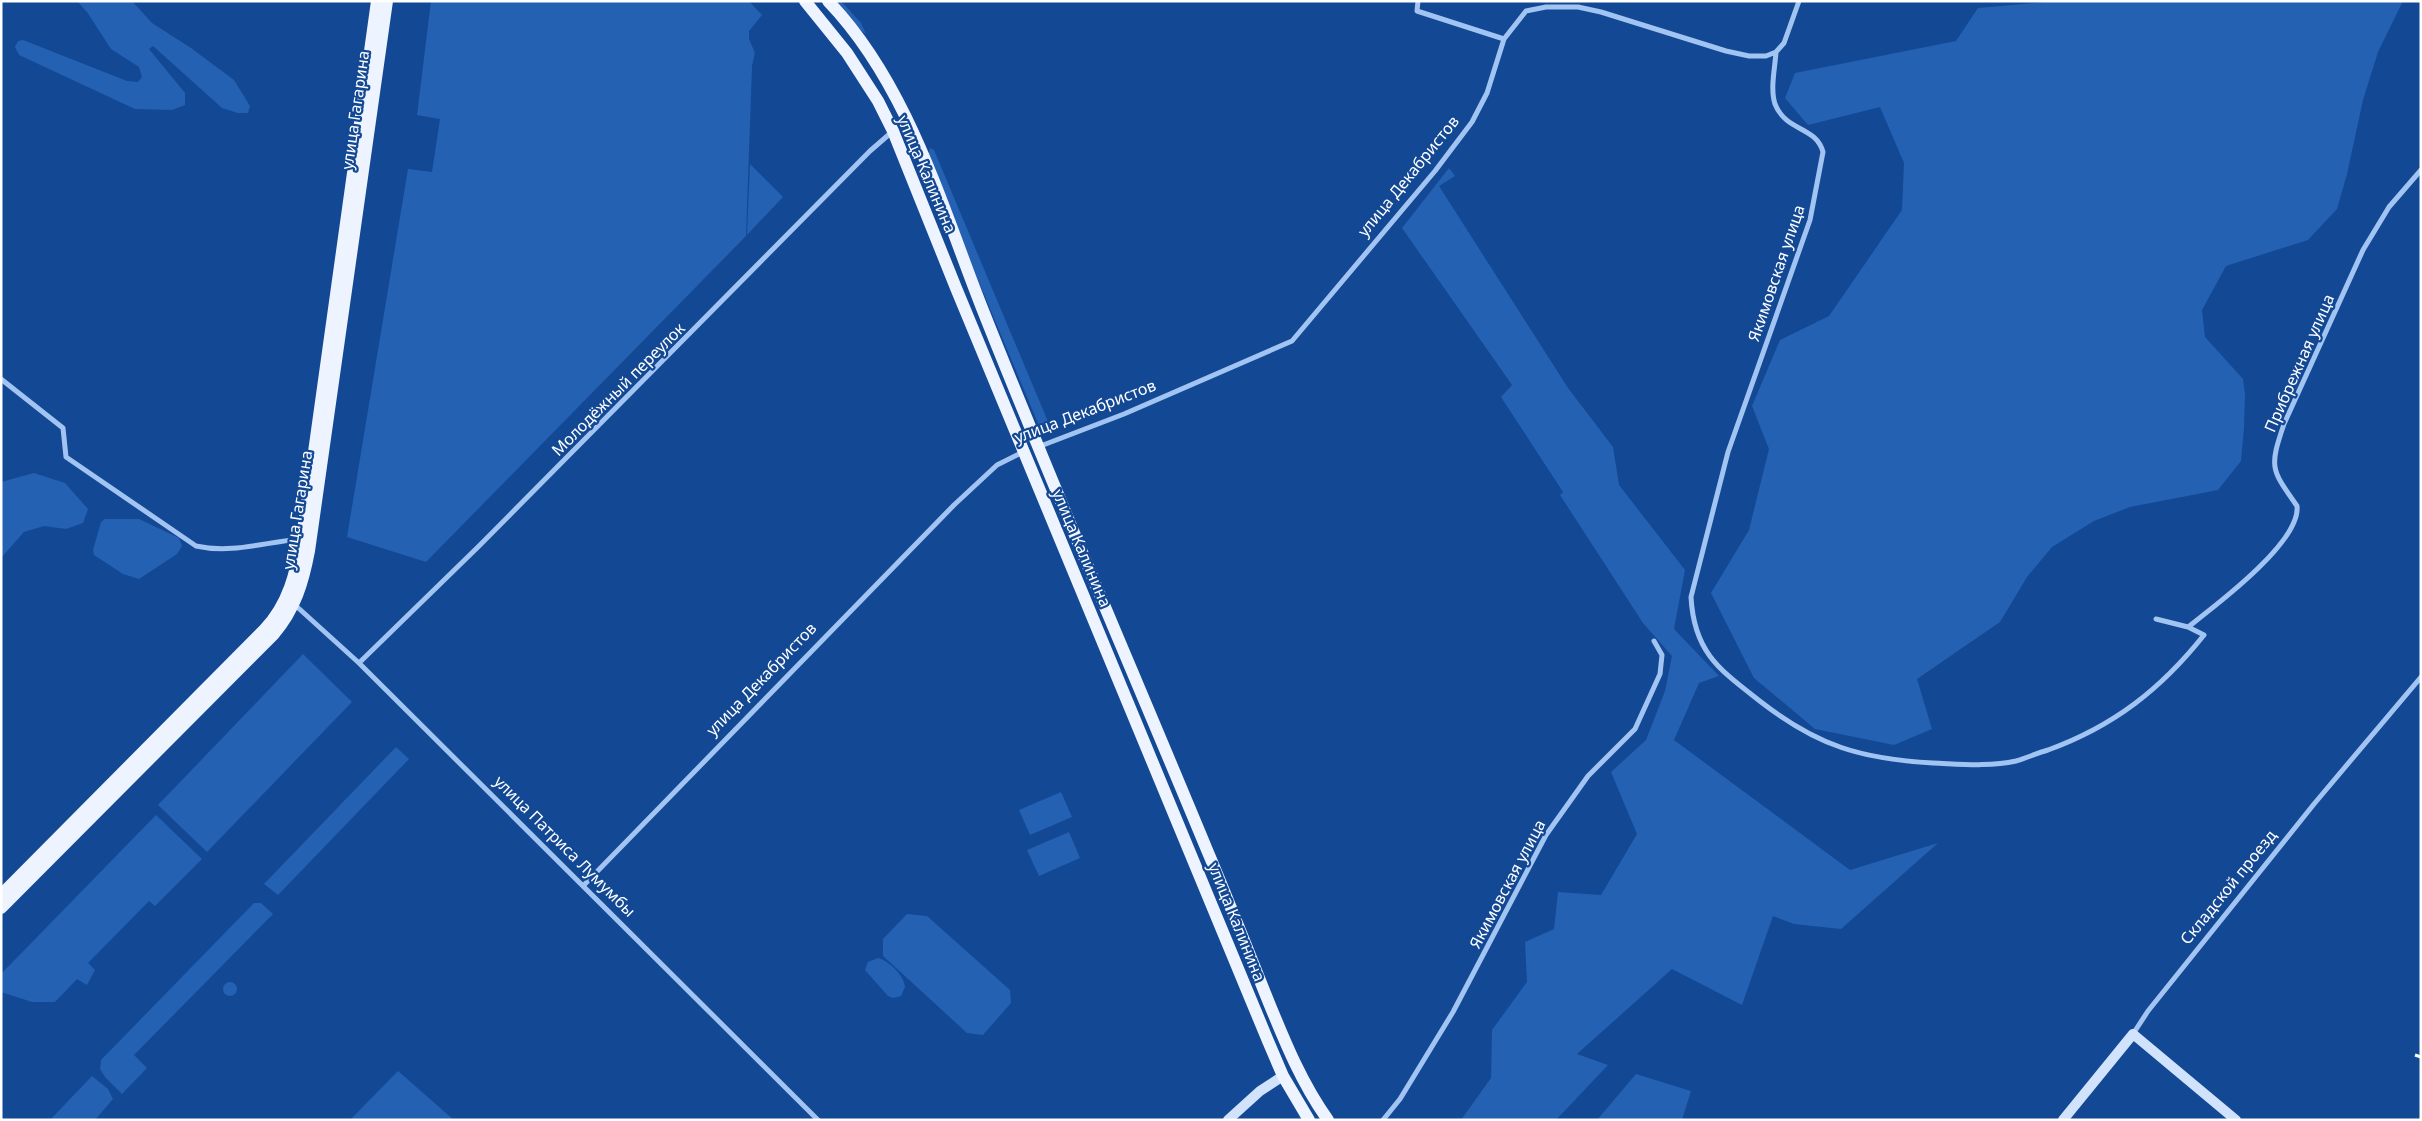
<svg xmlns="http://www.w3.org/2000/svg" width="2422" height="1121" font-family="'Noto Sans',sans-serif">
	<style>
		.green { fill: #2461b3 }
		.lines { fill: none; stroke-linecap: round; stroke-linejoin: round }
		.street { stroke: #a1c4f2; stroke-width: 5 }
		.secondary { stroke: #d0e2fc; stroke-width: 10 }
		.primary { stroke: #edf3ff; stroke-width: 12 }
		.rail { stroke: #fff; stroke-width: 3; stroke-dasharray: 9 4; stroke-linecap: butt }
		.labels { text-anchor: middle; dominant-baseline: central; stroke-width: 4.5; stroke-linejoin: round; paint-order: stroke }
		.street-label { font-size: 16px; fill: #fff; stroke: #134894 }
	</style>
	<rect width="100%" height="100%" fill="#134894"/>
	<path class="green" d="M 77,1 L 132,1 L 152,23 L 191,48 L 234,80 L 250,106 L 248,113 L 238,113 L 222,108 L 153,46 L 149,49 L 185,93 L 185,105 L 172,110 L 135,109 L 19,55 L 15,47 L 18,41 L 23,40 L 127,81 L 138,82 L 142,77 L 139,67 L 111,49 L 87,12 Z
		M 431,1 L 749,1 L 762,15 L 749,31 L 749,39 L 755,53 L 752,66 L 746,236 L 426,562 L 347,537 L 408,169 L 432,172 L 440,119 L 417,115 Z
		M 832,1 L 841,1 L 861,23 L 866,34 L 856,27 Z
		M 2056,1 L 2403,1 L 2378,52 L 2363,100 L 2347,174 L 2337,209 L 2308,240 L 2226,266 L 2202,310 L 2205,337 L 2243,379 L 2245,394 L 2244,428 L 2241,461 L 2218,490 L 2130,507 L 2094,521 L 2052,547 L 2027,577 L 2000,622 L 1917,679 L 1932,729 L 1894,745 L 1815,729 L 1754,678 L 1711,593 L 1749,530 L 1769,449 L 1752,406 L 1780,340 L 1829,316 L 1902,210 L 1904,163 L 1880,107 L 1808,125 L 1785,98 L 1795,73 L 1956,41 L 1978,8 Z
		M 930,148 L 934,150 L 1049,424 L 1046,431 L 1040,428 L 927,158 Z
		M 750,164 L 783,197 L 747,235 Z
		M 1449,168 L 1455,176 L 1439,186 L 1568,388 L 1613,447 L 1619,485 L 1685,570 L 1674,629 L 1719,676 L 1699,683 L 1674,740 L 1850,870 L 1938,843 L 1841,929 L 1794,924 L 1773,916 L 1742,1005 L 1672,969 L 1577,1054 L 1608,1065 L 1556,1120 L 1461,1120 L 1491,1078 L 1492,1030 L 1527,982 L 1525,942 L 1554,929 L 1558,892 L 1601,895 L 1637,834 L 1611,772 L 1646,740 L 1665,691 L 1672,656 L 1643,623 L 1560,495 L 1563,492 L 1501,397 L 1512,385 L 1402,228 Z
		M 34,473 L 65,483 L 88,509 L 83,523 L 66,529 L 44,526 L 24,532 L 1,558 L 1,482 Z
		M 105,519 L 139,519 L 179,538 L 182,546 L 177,554 L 139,579 L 123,574 L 94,555 L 93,550 L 101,522 Z
		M 303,654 L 352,702 L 207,852 L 158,805 Z
		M 396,747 L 409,759 L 278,895 L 264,884 Z
		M 1061,792 L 1072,817 L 1030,835 L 1019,810 Z
		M 156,815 L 202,859 L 155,906 L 149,901 L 88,963 L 95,970 L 87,985 L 77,979 L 55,1002 L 32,1002 L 1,992 L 1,974 Z
		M 1069,832 L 1080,858 L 1039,876 L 1027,850 Z
		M 254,903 L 261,903 L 273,914 L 134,1055 L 147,1068 L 122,1094 L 105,1077 L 100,1069 L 101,1060 Z
		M 907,914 L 927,916 L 1010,990 L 1011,1003 L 983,1035 L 967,1033 L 883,956 L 883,939 Z
		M 878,958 C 889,961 904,975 905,987 L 901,996 L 893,998 L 888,996 L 865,970 L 868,962 Z
		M223 989a7 7 0 1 1 14 0a7 7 0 1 1-14 0Z
		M 398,1071 L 454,1120 L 350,1120 Z
		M 1636,1074 L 1691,1091 L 1682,1120 L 1597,1120 Z
		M 92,1076 L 108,1089 L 113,1099 L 95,1120 L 50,1120 Z"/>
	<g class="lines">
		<path class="street" d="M 1418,1 L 1417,11 L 1504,39
			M 1799,1 L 1784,43 L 1776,52 C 1775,68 1770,89 1775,104 C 1786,132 1816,126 1823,152 L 1810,220 L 1728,452 L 1691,597 C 1694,653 1720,670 1761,702 C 1818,746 1861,759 1933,763 C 1960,764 1989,767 2016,761 C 2027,758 2037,753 2048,750 C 2114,726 2161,689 2204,635 L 2188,627 L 2156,619
			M 1,379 L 63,428 L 66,457 L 196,546 C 232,554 265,542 301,539
			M 1038,447 L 1124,414 L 1292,341 L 1435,171 L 1472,122 L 1487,93 L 1504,39 L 1526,11 L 1546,7 L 1578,7 L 1601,12 L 1726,51 L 1749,56 L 1766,56 L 1776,52
			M 295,605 L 359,663 L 818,1120
			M 2188,627 C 2215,606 2301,542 2297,506 C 2271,469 2269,468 2284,424 L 2363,250 L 2389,207 L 2421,170
			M 359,663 L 479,546 L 870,151 L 893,131
			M 583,886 L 954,505 L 997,465 L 1023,452
			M 2133,1034 L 2148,1011 L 2314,804 L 2421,677
			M 1383,1120 L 1400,1099 L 1453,1012 L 1546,835 L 1588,776 L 1635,729 L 1660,674 L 1662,655 L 1654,641"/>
		<path class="secondary" d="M 1228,1120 L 1260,1091 L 1283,1076
			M 2063,1120 L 2133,1034 L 2236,1120"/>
		<path class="primary" d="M 805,1 L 847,53 L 878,101 L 893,131 L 956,288 L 1268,1041 L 1283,1076 L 1309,1120
			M 828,1 C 907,83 941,204 982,308 C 1054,490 1132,669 1207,850 C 1227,897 1246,945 1265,993 C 1283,1037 1300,1081 1328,1120
			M 1,895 L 264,630 C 289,604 296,572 302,538 L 377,1
			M 1,908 L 274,634 C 295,609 303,583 309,551 L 387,1"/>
		<path class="rail" d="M 2415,1055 L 2421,1057"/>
	</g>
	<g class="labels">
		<g class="street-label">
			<text transform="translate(355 110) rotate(-82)">улица Гагарина</text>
			<text transform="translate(927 174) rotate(67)">улица Калинина</text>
			<text transform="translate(1408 176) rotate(-51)">улица Декабристов</text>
			<text transform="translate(1776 273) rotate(-71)">Якимовская улица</text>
			<text transform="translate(2299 363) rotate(-66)">Прибрежная улица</text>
			<text transform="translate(618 389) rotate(-45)">Молодёжный переулок</text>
			<text transform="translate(1085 411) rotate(-21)">улица Декабристов</text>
			<text transform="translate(297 510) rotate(-81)">улица Гагарина</text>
			<text transform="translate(1082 548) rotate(67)">улица Калинина</text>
			<text transform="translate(761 679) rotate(-46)">улица Декабристов</text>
			<text transform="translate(565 846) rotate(45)">улица Патриса Лумумбы</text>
			<text transform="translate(1507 884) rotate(-62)">Якимовская улица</text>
			<text transform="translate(2228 887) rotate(-51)">Складской проезд</text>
			<text transform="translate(1237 922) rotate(68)">улица Калинина</text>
		</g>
	</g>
	<rect width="2422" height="1121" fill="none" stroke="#ffffff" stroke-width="5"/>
</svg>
